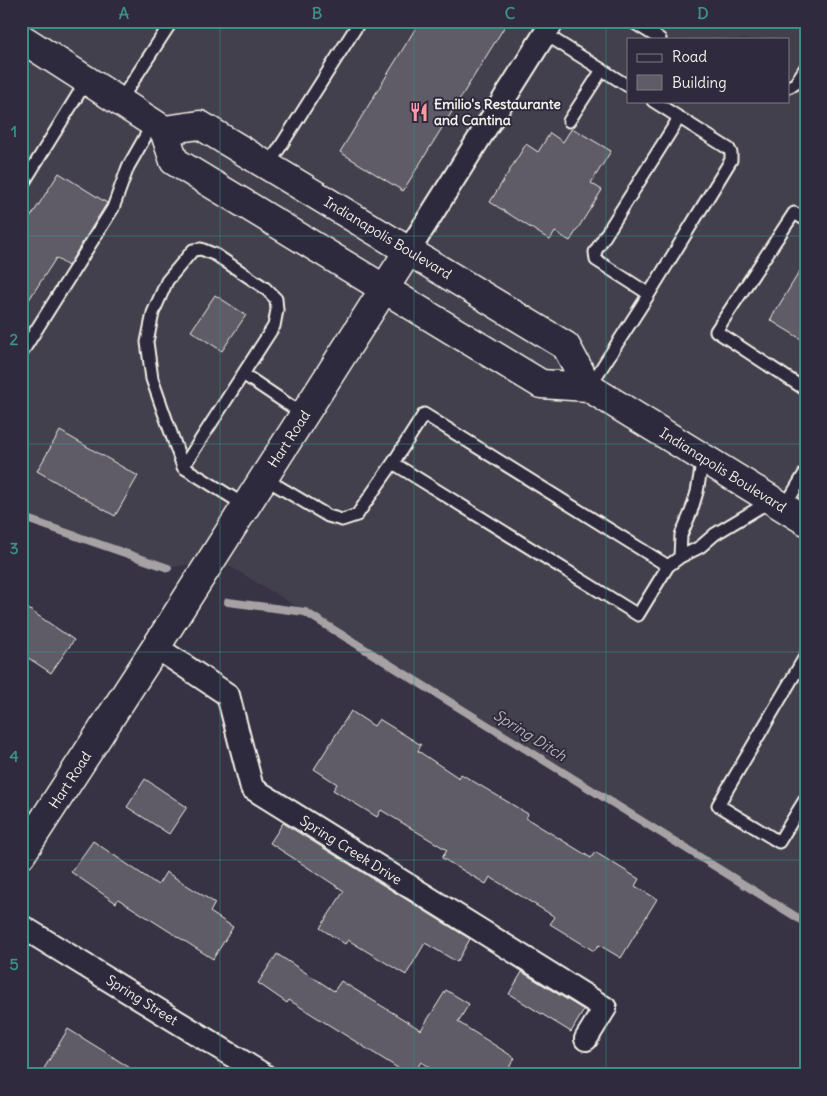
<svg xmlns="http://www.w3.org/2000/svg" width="827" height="1096" font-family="Delius,sans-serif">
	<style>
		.built { fill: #433f4e; fill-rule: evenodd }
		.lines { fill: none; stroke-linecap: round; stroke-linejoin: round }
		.stream { stroke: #a6a2a4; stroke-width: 8 }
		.building { fill: #5f5c67; stroke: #f4f1e8 }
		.service-casing { stroke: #f4f1e8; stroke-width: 15 }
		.minor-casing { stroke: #f4f1e8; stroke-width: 26 }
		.tertiary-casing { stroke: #f4f1e8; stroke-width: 31 }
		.trunk-casing { stroke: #f4f1e8; stroke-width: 31 }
		.service { stroke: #2f2a3d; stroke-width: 11 }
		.minor { stroke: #2f2a3d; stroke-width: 22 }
		.tertiary { stroke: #2f2a3d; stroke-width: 28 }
		.trunk { stroke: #2f2a3d; stroke-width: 28 }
		.grid { fill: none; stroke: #3d8f86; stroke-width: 1; stroke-opacity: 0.55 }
		.labels { text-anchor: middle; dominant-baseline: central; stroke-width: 4; stroke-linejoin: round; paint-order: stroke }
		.poi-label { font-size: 14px; font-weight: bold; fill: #f4f1e8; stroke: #2f2a3d; text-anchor: start }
		.street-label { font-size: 14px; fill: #f4f1e8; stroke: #2f2a3d }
		.water-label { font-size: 15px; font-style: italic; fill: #bab6b5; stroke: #2f2a3d }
		.neatline { fill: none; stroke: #3d8f86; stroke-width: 2 }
		.grid-label { font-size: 16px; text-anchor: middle; font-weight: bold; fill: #3d8f86 }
	</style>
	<rect width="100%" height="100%" fill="#373244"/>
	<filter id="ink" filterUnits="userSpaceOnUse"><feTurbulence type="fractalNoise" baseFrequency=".02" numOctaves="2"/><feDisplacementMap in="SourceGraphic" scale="10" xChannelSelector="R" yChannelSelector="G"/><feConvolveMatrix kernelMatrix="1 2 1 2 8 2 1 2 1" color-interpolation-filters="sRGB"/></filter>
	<g filter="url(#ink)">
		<path class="built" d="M 21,21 L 806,21 L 806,920 L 666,832 L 218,559 L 168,568 L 21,517 ZM 628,39 L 788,39 L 788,101 L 628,101 Z"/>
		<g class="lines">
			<path class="stream" d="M 21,517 L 168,568
				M 228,602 L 305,612 L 806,923"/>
		</g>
		<path class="building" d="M 420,21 L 508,21 L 403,191 L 340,152 Z
			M 572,128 L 611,151 L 591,183 L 602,190 L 570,241 L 555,232 L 550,240 L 490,202 L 526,144 L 538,152 L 550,133 L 563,142 Z
			M 59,173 L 107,203 L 68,266 L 56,258 L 21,312 L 21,232 Z
			M 806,261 L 806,342 L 770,320 Z
			M 215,295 L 246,315 L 222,351 L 191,331 Z
			M 60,431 L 138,476 L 115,516 L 37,471 Z
			M 21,604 L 74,640 L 51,673 L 21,653 Z
			M 351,711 L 374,726 L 379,719 L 421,745 L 418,751 L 459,778 L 461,774 L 528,814 L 526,818 L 591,858 L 595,852 L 639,879 L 635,886 L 657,899 L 621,958 L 599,945 L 594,951 L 550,924 L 555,917 L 490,877 L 486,884 L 442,858 L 447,850 L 381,810 L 377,817 L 333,790 L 337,784 L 314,769 Z
			M 145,779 L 187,807 L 169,834 L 127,807 Z
			M 283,823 L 470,939 L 457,962 L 425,943 L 406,975 L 348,940 L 345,944 L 320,928 L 344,891 L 270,843 Z
			M 93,841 L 158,885 L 166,872 L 215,903 L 210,912 L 233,927 L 213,959 L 118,899 L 116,903 L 71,872 Z
			M 277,954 L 334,991 L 341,981 L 421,1030 L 446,990 L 469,1004 L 458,1022 L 515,1058 L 504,1075 L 440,1075 L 421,1062 L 413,1075 L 409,1075 L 289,1000 L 287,1003 L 258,983 Z
			M 522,972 L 584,1010 L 571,1032 L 509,994 Z
			M 68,1029 L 102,1050 L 141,1075 L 40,1075 Z"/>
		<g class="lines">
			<g class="service-casing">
				<path id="service" d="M 631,21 L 660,39
					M 545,34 L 628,86
					M 788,87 L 795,84 L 806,67
					M 120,101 L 172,21
					M 569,121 L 602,70
					M 268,166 L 360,21
					M 21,187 L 87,80
					M 806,220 L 794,213 L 716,331 L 806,390
					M 649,294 L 596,260 L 595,252 L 679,118
					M 21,354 L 113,208 L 128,167 L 153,123
					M 590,386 L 649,294 L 731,160 L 731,153 L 729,149 L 653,101
					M 703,458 L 697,492 L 691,512 L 681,535 L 680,557 L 700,547 L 715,534 L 772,500
					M 183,467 L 152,379 L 147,342 L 153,313 L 167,281 L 193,250 L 201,249 L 216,255 L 265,288 L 276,299 L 277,310 L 274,326 L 243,374
					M 264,478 L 328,516 L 342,520 L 357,515 L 393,463
					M 246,506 L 183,467 L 243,374 L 304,415
					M 784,508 L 806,471
					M 668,566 L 424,414 L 393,463 L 638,615 L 668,566 L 680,557
					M 806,655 L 718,805 L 779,842 L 806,798"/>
			</g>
			<g class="minor-casing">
				<path id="minor" d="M 409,250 L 553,21
					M 156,647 L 228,695 L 252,788 L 605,1008 L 586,1039
					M 21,926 L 264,1075"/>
			</g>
			<g class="tertiary-casing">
				<path id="tertiary" d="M 21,855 L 156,647 L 409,250"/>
			</g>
			<g class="trunk-casing">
				<path id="trunk" d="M 21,38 L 164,130 L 174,161 L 541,384 L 588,387 L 806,521
					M 164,130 L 200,125 L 566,346 L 588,387"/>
			</g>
			<use href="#service" class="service"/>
			<use href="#minor" class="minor"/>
			<use href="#tertiary" class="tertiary"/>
			<use href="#trunk" class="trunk"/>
		</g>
	</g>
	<path class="grid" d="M 220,21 L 220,1075M 414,21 L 414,1075M 606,21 L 606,1075M 21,236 L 806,236M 21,444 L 806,444M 21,652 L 806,652M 21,860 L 806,860"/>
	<defs>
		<g id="restaurant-bare" transform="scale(1.5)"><path d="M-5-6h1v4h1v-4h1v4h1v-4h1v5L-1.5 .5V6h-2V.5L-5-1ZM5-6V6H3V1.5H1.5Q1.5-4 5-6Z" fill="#ff9aa2" stroke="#2f2a3d" stroke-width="2.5" paint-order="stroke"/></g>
	</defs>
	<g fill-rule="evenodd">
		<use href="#restaurant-bare" x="419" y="112"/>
	</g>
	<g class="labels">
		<g class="poi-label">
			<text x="434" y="104">Emilio's Restaurante<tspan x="434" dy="16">and Cantina</tspan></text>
		</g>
		<g class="street-label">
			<text transform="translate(388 238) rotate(31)">Indianapolis Boulevard</text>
			<text transform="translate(289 439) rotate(-57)">Hart Road</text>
			<text transform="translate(723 470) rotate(32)">Indianapolis Boulevard</text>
			<text transform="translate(70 780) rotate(-57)">Hart Road</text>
			<text transform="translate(351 850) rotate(32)">Spring Creek Drive</text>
			<text transform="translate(142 1000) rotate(32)">Spring Street</text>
		</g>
		<g class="water-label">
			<text transform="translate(530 735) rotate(32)">Spring Ditch</text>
		</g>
	</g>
	<rect width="827" height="1096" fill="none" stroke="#2f2a3d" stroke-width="55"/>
	<rect x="627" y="38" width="162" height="65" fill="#2f2a3d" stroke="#7e7a81"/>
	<rect x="637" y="54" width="25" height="8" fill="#2f2a3d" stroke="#7e7a81"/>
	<text x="672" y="62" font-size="15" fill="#f4f1e8">Road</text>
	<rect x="637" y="75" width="25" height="15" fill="#5f5c67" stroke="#7e7a81"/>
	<text x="672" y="88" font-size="15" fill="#f4f1e8">Building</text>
	<rect x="28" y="28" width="772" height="1040" class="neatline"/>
	<g class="grid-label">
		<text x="124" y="19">A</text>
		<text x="317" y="19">B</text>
		<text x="510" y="19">C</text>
		<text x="703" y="19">D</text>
		<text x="14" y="137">1</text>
		<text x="14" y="345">2</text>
		<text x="14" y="554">3</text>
		<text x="14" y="762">4</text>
		<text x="14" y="970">5</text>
	</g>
</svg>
